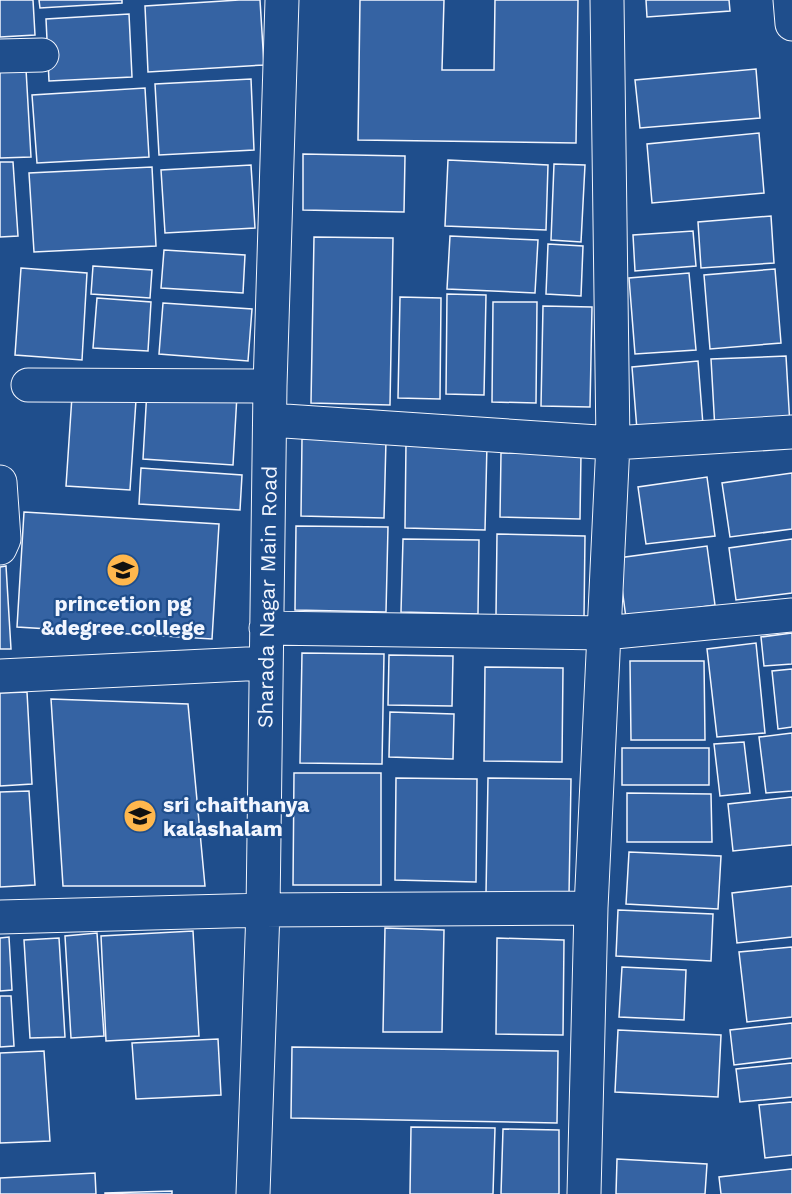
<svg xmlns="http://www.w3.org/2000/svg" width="792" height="1194" font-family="'Work Sans',sans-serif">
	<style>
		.building { fill: #3563a3; stroke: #f2f6ff; stroke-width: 1.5 }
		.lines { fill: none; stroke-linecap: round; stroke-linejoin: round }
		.minor-casing { stroke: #f2f6ff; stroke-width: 35 }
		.minor { stroke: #1f4e8c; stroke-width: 33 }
		.labels { text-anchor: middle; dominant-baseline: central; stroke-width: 4.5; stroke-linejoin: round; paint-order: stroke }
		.street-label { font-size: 21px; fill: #f2f6ff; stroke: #1f4e8c }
		.poi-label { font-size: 21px; font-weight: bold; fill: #f2f6ff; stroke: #1f4e8c }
	</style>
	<rect width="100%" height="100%" fill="#1f4e8c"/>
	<path class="building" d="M 0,0 L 33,0 L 35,35 L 0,37 Z
		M 39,0 L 122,0 L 122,3 L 40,8 Z
		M 239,0 L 260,0 L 264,65 L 148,72 L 145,6 Z
		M 360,0 L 444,0 L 442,70 L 494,70 L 495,0 L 578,0 L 576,143 L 358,140 Z
		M 646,0 L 729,0 L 730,11 L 647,17 Z
		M 129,14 L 132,77 L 49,81 L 46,19 Z
		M 26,69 L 31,157 L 0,158 L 0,71 Z
		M 756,69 L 760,118 L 640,128 L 635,80 Z
		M 251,79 L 254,150 L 159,155 L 155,84 Z
		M 145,88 L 149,157 L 37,163 L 32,95 Z
		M 759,133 L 764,193 L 652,203 L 647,144 Z
		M 303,154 L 405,156 L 404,212 L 303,210 Z
		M 448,160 L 548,165 L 546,230 L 445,226 Z
		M 0,162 L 13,162 L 18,236 L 0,237 Z
		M 554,164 L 585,165 L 581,242 L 551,240 Z
		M 251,165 L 255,228 L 165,233 L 161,170 Z
		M 152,167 L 156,246 L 34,252 L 29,173 Z
		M 771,216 L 774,263 L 701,268 L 698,222 Z
		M 693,231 L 696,266 L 635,271 L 633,235 Z
		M 450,236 L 538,240 L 535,293 L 447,289 Z
		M 314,237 L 393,238 L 390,405 L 311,403 Z
		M 548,244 L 583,246 L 581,296 L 546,294 Z
		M 164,250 L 245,255 L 243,293 L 161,288 Z
		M 93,266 L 152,270 L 150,298 L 91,294 Z
		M 21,268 L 87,273 L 82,360 L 15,355 Z
		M 775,269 L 781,343 L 710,349 L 704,275 Z
		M 689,273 L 696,350 L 635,354 L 629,278 Z
		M 447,294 L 486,295 L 484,395 L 446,394 Z
		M 400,297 L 441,298 L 440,399 L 398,398 Z
		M 97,298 L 151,302 L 148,351 L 93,348 Z
		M 493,302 L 537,302 L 536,403 L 492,402 Z
		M 163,303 L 252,309 L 248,361 L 159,354 Z
		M 543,306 L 592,307 L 590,407 L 541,406 Z
		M 786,356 L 790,426 L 715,430 L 711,359 Z
		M 698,361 L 703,425 L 637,430 L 632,367 Z
		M 147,390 L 237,395 L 233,465 L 143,459 Z
		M 72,396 L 136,400 L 130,490 L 66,486 Z
		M 302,439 L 386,440 L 384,518 L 301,516 Z
		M 406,443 L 487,444 L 485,530 L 405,528 Z
		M 501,453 L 581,454 L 580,519 L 500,517 Z
		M 141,468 L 242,475 L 240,510 L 139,504 Z
		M 792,473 L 792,529 L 730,537 L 722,483 Z
		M 707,477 L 715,536 L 646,544 L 638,487 Z
		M 24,512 L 219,524 L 212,639 L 17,627 Z
		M 296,526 L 388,527 L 386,612 L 295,610 Z
		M 497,534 L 585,536 L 584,618 L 496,616 Z
		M 403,539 L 479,540 L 478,614 L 401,612 Z
		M 792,539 L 792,593 L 736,600 L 729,548 Z
		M 707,546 L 715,605 L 626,618 L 618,558 Z
		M 6,566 L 11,649 L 0,649 L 0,567 Z
		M 792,633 L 792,664 L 764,666 L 761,637 Z
		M 756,643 L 765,733 L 717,737 L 707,649 Z
		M 302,653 L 384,654 L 382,764 L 300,763 Z
		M 389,655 L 453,656 L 452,706 L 388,705 Z
		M 630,661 L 704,661 L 705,740 L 631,740 Z
		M 485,667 L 563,668 L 562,762 L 484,761 Z
		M 792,669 L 792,727 L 778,729 L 772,671 Z
		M 27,692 L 32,784 L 0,786 L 0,693 Z
		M 51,699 L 188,704 L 205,886 L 63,886 Z
		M 390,712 L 454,714 L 453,759 L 389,757 Z
		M 792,733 L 792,791 L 766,793 L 759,737 Z
		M 744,742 L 750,793 L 720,796 L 714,744 Z
		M 622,748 L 709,748 L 709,785 L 622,785 Z
		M 294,773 L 381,773 L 381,885 L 293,885 Z
		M 396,778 L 477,779 L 476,882 L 395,880 Z
		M 488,778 L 571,779 L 569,895 L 486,894 Z
		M 29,791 L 35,885 L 0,887 L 0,792 Z
		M 627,793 L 711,794 L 712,842 L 627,842 Z
		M 792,797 L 792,845 L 733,851 L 728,804 Z
		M 629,852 L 721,856 L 718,909 L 626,904 Z
		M 792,886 L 792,937 L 737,943 L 732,893 Z
		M 618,910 L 713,914 L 711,961 L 616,956 Z
		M 385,928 L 444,930 L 442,1032 L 383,1032 Z
		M 193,931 L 199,1036 L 106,1041 L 101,936 Z
		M 97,933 L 104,1036 L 71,1038 L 65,936 Z
		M 9,937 L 12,990 L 0,991 L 0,938 Z
		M 59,938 L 65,1037 L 30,1038 L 24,940 Z
		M 497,938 L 564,940 L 563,1035 L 496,1034 Z
		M 792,947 L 792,1017 L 747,1022 L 739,952 Z
		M 622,967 L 686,970 L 684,1020 L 619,1017 Z
		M 0,996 L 11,996 L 14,1046 L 0,1047 Z
		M 792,1023 L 792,1058 L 734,1065 L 730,1030 Z
		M 618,1030 L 721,1035 L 718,1097 L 615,1092 Z
		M 218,1039 L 221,1095 L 136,1099 L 132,1043 Z
		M 292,1047 L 558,1051 L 557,1123 L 291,1118 Z
		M 44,1051 L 50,1141 L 0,1143 L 0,1053 Z
		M 792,1063 L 792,1097 L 740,1102 L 736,1069 Z
		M 792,1102 L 792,1155 L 765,1158 L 759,1105 Z
		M 411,1127 L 495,1128 L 493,1194 L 410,1194 Z
		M 503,1129 L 559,1130 L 559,1194 L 501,1194 Z
		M 617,1159 L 707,1164 L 705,1194 L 616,1194 Z
		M 792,1169 L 792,1194 L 721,1194 L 719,1177 Z
		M 95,1173 L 96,1194 L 0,1194 L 0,1178 Z
		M 172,1191 L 172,1194 L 105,1194 L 105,1193 Z"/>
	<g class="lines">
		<g class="minor-casing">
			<path id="minor" d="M 790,0 L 792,24
				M 0,56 L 42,55
				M 28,385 L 270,386
				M 270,420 L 613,443 L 792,432
				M 0,482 L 4,539 L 0,548
				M 266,628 L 604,633 L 792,615
				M 0,676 L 266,663
				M 0,917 L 263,910 L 591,908
				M 253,1194 L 263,910 L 270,386 L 282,0
				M 584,1194 L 591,908 L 613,443 L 607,0"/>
		</g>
		<use href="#minor" class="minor"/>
	</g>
	<defs>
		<g id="university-disc" transform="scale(1.725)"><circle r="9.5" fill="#ffb74d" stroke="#1f4e8c"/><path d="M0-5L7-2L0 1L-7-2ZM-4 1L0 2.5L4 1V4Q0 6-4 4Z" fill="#111"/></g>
	</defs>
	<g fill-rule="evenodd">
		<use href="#university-disc" x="123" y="570"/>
		<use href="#university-disc" x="140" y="816"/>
	</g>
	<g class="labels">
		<g class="street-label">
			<text transform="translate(267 597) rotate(-89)">Sharada Nagar Main Road</text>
		</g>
		<g class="poi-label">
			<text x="123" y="603">princetion pg<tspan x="123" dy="24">&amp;degree college</tspan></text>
			<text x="163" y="804" text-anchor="start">sri chaithanya<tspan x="163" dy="24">kalashalam</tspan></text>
		</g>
	</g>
</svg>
